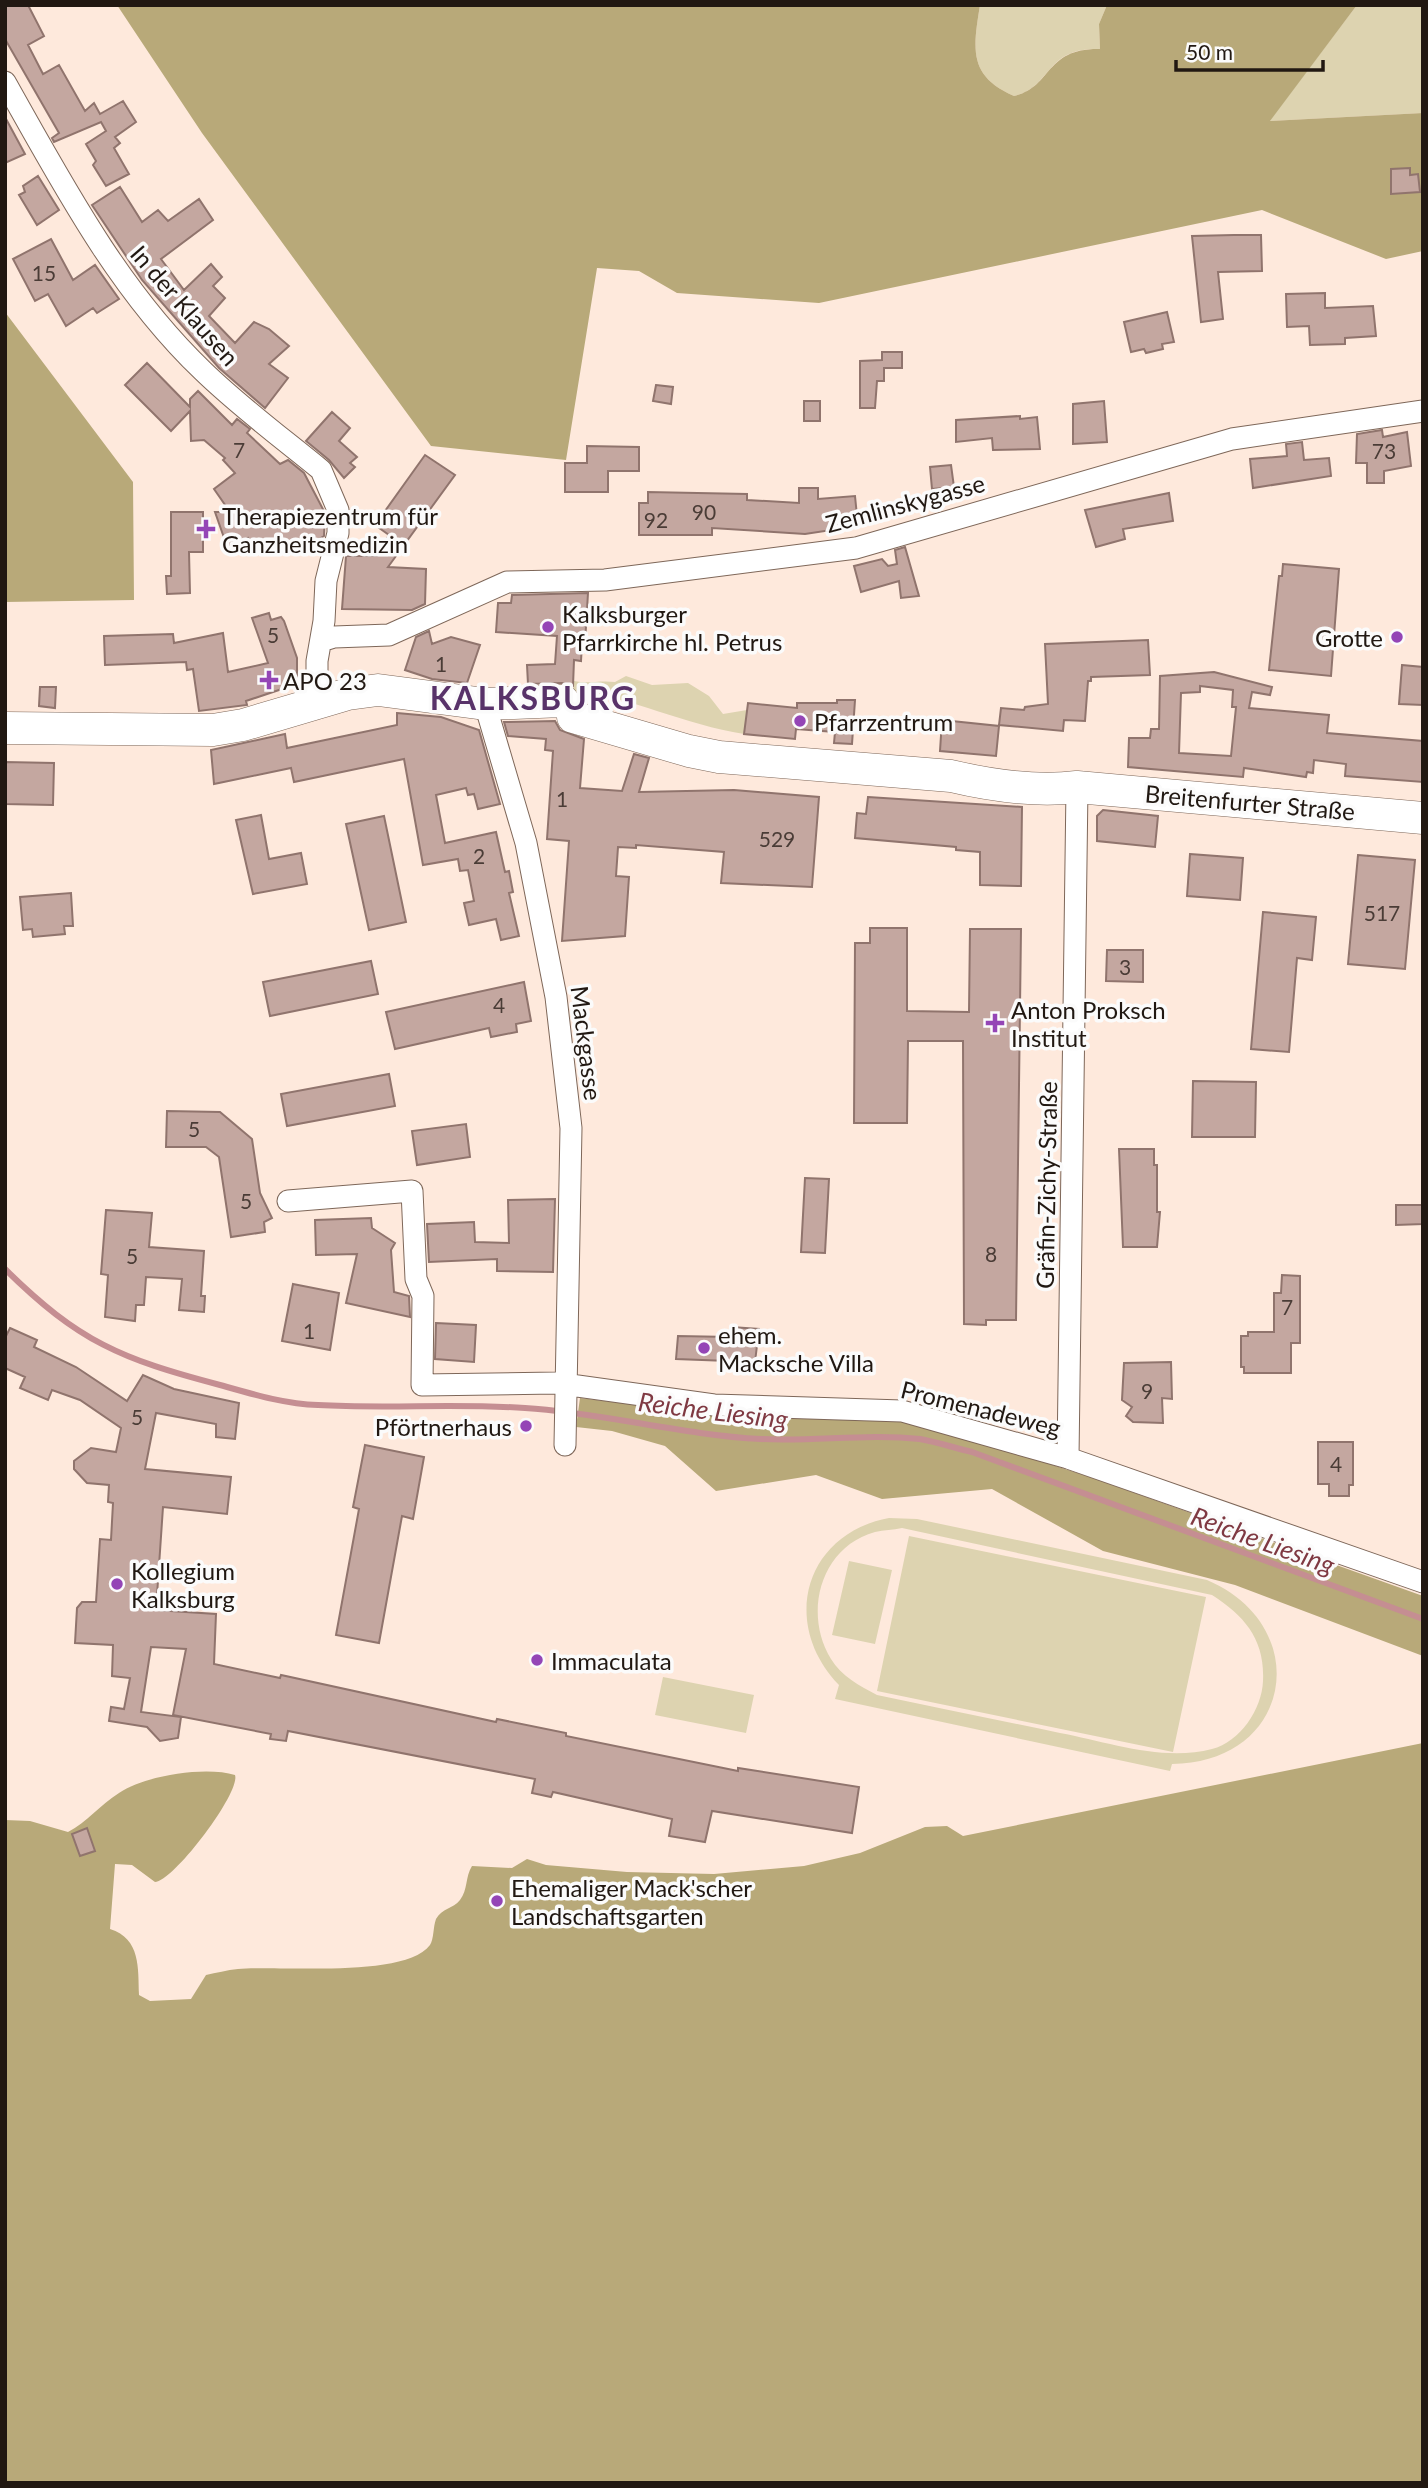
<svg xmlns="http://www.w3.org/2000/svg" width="1428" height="2488" font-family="Lato,sans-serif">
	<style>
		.green { fill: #ddd3b0; fill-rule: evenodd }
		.forest { fill: #b8a979 }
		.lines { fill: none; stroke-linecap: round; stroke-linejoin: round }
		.stream { stroke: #c58e92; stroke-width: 6 }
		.building { fill: #c4a7a0; stroke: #90746d; stroke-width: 2; fill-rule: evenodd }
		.minor-casing { stroke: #7e6759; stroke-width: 23 }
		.primary-casing { stroke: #7e6759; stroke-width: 33 }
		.minor { stroke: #fff; stroke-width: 21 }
		.primary { stroke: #fff; stroke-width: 32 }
		.poi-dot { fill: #9445b6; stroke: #fbfbfb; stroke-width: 2.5 }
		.labels { text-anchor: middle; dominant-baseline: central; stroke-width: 7; stroke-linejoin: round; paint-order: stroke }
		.number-label { font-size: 21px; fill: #4a3c36 }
		.street-label { font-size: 24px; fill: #211812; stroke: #fbfbfb }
		.poi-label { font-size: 24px; fill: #211812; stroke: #fbfbfb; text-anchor: start }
		.water-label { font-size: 26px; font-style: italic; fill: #7f3942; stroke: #fbfbfb }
		.district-label { font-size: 32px; font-weight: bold; letter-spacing: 2px; fill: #583269; stroke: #fbfbfb }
	</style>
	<rect width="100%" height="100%" fill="#fee9dc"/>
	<path class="green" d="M 980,5 L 1107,5 L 1099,24 L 1100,49 C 1044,47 1053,87 1014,96 C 968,76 973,49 980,5 Z
		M 1357,5 L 1423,5 L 1423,113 L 1269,121 Z
		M 626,676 L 652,685 L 688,683 L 709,696 L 723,714 L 747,710 L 744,734 C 685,725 632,697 573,691 L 574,681 C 588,684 600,680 615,682 Z
		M 889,1518 L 917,1519 L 1207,1580 C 1315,1626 1293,1763 1172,1764 L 1170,1771 L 835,1699 L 839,1685 C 780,1624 804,1534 889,1518 ZM 902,1528 L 1212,1595 C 1245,1616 1265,1640 1263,1681 C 1262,1709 1240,1742 1212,1749 C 1163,1762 1108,1742 1060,1733 C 999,1720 938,1708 877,1695 C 860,1686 841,1676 831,1659 C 803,1614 820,1547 875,1532 C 884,1530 893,1530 902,1528 Z
		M 909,1536 L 1206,1597 L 1173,1752 L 877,1691 Z
		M 849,1561 L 892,1570 L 875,1644 L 832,1635 Z
		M 663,1677 L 754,1695 L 746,1733 L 655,1715 Z"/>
	<path class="forest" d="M 117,5 L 980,5 C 973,49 968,76 1014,96 C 1053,87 1044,48 1100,49 L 1099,24 L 1107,5 L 1357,5 L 1270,121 L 1423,113 L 1423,251 L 1386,259 L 1262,210 L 819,303 L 677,293 L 639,271 L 597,268 L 566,460 L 431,446 L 202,133 Z
		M 5,312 L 133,482 L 134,600 L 5,602 Z
		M 580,1398 L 714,1414 L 919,1422 L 1093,1478 L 1423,1596 L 1423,1656 L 1235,1585 L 1103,1551 L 992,1489 L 882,1499 L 816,1475 L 716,1491 L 665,1446 L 612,1431 L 576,1427 Z
		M 1423,1743 L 1423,2483 L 5,2483 L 5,1820 L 30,1821 L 68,1832 C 87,1822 100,1805 119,1793 C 146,1775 206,1766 235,1775 C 241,1792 174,1881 155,1882 L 132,1865 L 115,1864 L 110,1929 C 141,1939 138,1968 139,1995 L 150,2001 L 191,1999 L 206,1975 C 216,1973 227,1970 238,1969 C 279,1965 404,1979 430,1945 C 434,1939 433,1927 436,1919 C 442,1908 453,1909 460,1900 C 468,1890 465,1877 472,1866 L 512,1868 L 527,1859 L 546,1865 L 627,1872 L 714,1874 L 804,1866 L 860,1853 L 925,1827 L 947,1826 L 963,1836 Z"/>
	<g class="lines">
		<path class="stream" d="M 5,1269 C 79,1342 121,1359 220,1385 C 252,1394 285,1404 318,1405 C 387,1409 456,1403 525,1408 C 604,1413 682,1435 761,1439 C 814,1442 867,1433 920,1439 C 937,1442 955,1448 972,1452 L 1423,1619"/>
	</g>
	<path class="building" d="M 5,5 L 28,5 L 44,36 L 28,45 L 43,74 L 59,65 L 85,111 L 94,103 L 100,114 L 123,101 L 136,122 L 115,137 L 120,143 L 114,148 L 129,174 L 106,186 L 93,165 L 96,161 L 86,144 L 106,131 L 101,122 L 54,142 L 52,138 L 59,133 L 5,39 Z
		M 5,117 L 25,154 L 5,163 Z
		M 1410,168 L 1410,175 L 1418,174 L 1420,192 L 1391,194 L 1391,169 Z
		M 38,176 L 59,210 L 37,225 L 19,195 L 25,192 L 23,186 Z
		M 120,187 L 142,222 L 158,210 L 168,221 L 199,199 L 213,220 L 161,259 L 184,290 L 211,264 L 222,277 L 213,286 L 225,298 L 209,316 L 235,343 L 254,322 L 269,329 L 289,346 L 269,364 L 288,378 L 265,408 L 219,368 L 142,280 L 92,205 Z
		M 1234,235 L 1261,235 L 1262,271 L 1218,272 L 1223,319 L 1201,322 L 1192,236 Z
		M 51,239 L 73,280 L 95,265 L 119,299 L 97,313 L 93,308 L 66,326 L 48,294 L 35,301 L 13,259 Z
		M 1325,293 L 1325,308 L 1373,306 L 1376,336 L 1345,338 L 1345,344 L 1310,345 L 1309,326 L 1287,327 L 1286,294 Z
		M 1167,312 L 1174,342 L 1162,344 L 1163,349 L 1146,353 L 1144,349 L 1131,352 L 1124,322 Z
		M 882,352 L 902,352 L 902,368 L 884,368 L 884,381 L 877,381 L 875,408 L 860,408 L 860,361 L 882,360 Z
		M 147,363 L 190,407 L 190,399 L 198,391 L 232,425 L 237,419 L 250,429 L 247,433 L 280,464 L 288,460 L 304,473 L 325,513 L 324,536 L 294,554 L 288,554 L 279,538 L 259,554 L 248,538 L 229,552 L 215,512 L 230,512 L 214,489 L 235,473 L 223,460 L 225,458 L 204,440 L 191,441 L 190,411 L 171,431 L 125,385 Z
		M 656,385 L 673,387 L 671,404 L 653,401 Z
		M 804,401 L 820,401 L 820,421 L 804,421 Z
		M 1104,401 L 1107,442 L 1073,444 L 1073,404 Z
		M 332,412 L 350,428 L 339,441 L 357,457 L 350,463 L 355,467 L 344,478 L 329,460 L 306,441 Z
		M 1020,416 L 1020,419 L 1037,417 L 1040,449 L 993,450 L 992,438 L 956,442 L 956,420 Z
		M 1382,430 L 1383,437 L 1407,432 L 1411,466 L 1384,471 L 1384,483 L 1367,483 L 1367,463 L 1356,463 L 1357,434 Z
		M 1302,442 L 1304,460 L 1329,458 L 1331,476 L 1253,488 L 1250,459 L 1287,456 L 1286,444 Z
		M 587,446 L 639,447 L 639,471 L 608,471 L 608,492 L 565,492 L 565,463 L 587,463 Z
		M 425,455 L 455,475 L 388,567 L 426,569 L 425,604 L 412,610 L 342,609 L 346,556 L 377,556 L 389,535 L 375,525 Z
		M 951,465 L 954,487 L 932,489 L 930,467 Z
		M 799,488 L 818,488 L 818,499 L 855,496 L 858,526 L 805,534 L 712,528 L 712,535 L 639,535 L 639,503 L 648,503 L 648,492 L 747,494 L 747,500 L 799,503 Z
		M 1169,493 L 1173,521 L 1123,529 L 1125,539 L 1096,547 L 1085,510 Z
		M 171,512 L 203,512 L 203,552 L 189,552 L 190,593 L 167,594 L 166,576 L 171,576 Z
		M 905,547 L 919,596 L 901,598 L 899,581 L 861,592 L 854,566 L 882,559 L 888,566 L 897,564 L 895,550 Z
		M 1283,564 L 1339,569 L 1331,676 L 1269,670 L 1279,576 L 1282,576 Z
		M 588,593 L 585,643 L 582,643 L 581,661 L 574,660 L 573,686 L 562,683 L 528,684 L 527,665 L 555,664 L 557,636 L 496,632 L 498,603 L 511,603 L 512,595 Z
		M 269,613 L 271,620 L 281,617 L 284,621 L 297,658 L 297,684 L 246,701 L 247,705 L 199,711 L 193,669 L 187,670 L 186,662 L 105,665 L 104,636 L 173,634 L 174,643 L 223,633 L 228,672 L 268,663 L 252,618 Z
		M 429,631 L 432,644 L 451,637 L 480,645 L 467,683 L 432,679 L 405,670 L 416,637 Z
		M 1148,640 L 1150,675 L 1091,677 L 1091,681 L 1088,681 L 1085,721 L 1064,720 L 1063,731 L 999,725 L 1001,708 L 1024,710 L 1025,707 L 1048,704 L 1045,644 Z
		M 1402,665 L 1423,667 L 1423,705 L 1399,704 Z
		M 1214,672 L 1272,687 L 1270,695 L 1252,692 L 1249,708 L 1329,715 L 1327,733 L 1423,741 L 1423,782 L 1345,776 L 1346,764 L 1314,760 L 1313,773 L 1307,772 L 1306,777 L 1244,768 L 1243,777 L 1128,767 L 1129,738 L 1150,738 L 1151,729 L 1159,729 L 1160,676 ZM 1200,686 L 1233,690 L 1232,707 L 1236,707 L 1231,756 L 1179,753 L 1181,693 L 1200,692 Z
		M 40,687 L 56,687 L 55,708 L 39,706 Z
		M 837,700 L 855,700 L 852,744 L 834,743 L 835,732 L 796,729 L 795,739 L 744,734 L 748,703 L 797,708 L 797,703 L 837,703 Z
		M 397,713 L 441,717 L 479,730 L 500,804 L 478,809 L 474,794 L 468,795 L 466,788 L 436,795 L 445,843 L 496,832 L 505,872 L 509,871 L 513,892 L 509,893 L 519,936 L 501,940 L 496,919 L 469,925 L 464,903 L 474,901 L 468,870 L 460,871 L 458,859 L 423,865 L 404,759 L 294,782 L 291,768 L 214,784 L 211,750 L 285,734 L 287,748 L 397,725 Z
		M 942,720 L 999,726 L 996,756 L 940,751 Z
		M 555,721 L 560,730 L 584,739 L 580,788 L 622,791 L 634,754 L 649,758 L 639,792 L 734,790 L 819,797 L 812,887 L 721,883 L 724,852 L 636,845 L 636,848 L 618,847 L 616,876 L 629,877 L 625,936 L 562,941 L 569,841 L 547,839 L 553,751 L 545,750 L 546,739 L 508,736 L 504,722 Z
		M 5,762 L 54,763 L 53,805 L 5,804 Z
		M 868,797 L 1022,807 L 1021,886 L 980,885 L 980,852 L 956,850 L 956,847 L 855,838 L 857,813 L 866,814 Z
		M 1103,810 L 1158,816 L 1155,847 L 1097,841 L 1097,816 Z
		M 261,815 L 269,859 L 301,853 L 307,884 L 253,894 L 236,820 Z
		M 384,816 L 406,922 L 369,930 L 346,824 Z
		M 1190,854 L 1243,858 L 1240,900 L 1187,896 Z
		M 1358,855 L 1415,860 L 1405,969 L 1348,964 Z
		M 71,893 L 73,926 L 64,926 L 65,934 L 33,937 L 32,929 L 23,930 L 20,897 Z
		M 1263,912 L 1316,917 L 1312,960 L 1297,958 L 1289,1052 L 1251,1049 Z
		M 870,928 L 907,928 L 907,1011 L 969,1012 L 970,929 L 1021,929 L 1016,1320 L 986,1320 L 986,1325 L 964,1324 L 963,1041 L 908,1041 L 907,1123 L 854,1123 L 855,943 L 870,943 Z
		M 1107,950 L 1143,950 L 1143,982 L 1106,981 Z
		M 371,961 L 378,994 L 270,1016 L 263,982 Z
		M 524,982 L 531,1021 L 516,1024 L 517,1032 L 491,1037 L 489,1028 L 395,1049 L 386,1012 Z
		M 389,1074 L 395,1106 L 287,1126 L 281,1094 Z
		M 1193,1081 L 1256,1082 L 1255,1137 L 1192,1137 Z
		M 167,1111 L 220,1112 L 252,1139 L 260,1193 L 272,1218 L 264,1222 L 265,1232 L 231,1237 L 219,1157 L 206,1147 L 166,1147 Z
		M 466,1124 L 470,1157 L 417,1165 L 412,1131 Z
		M 1119,1149 L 1154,1149 L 1154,1165 L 1157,1165 L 1157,1212 L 1160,1212 L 1157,1247 L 1123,1247 Z
		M 805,1178 L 829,1179 L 825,1253 L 801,1252 Z
		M 555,1199 L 553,1272 L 497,1271 L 497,1259 L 429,1262 L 427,1224 L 474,1222 L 475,1242 L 509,1243 L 508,1200 Z
		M 1396,1205 L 1423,1205 L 1423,1224 L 1396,1225 Z
		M 106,1210 L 152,1213 L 149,1247 L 204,1251 L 201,1296 L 205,1296 L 204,1312 L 179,1310 L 182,1279 L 146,1277 L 144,1305 L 136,1305 L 135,1321 L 105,1317 L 108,1275 L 101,1274 Z
		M 371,1218 L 372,1228 L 395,1243 L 391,1250 L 394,1292 L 409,1296 L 410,1317 L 346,1303 L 357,1254 L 316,1255 L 315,1220 Z
		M 1282,1275 L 1300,1276 L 1300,1343 L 1291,1343 L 1291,1373 L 1244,1373 L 1244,1367 L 1241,1367 L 1241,1336 L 1248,1336 L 1248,1332 L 1274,1332 L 1274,1293 L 1281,1293 Z
		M 293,1284 L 339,1293 L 330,1350 L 282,1341 Z
		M 436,1323 L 476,1325 L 474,1362 L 435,1359 Z
		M 731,1327 L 759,1329 L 755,1362 L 676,1359 L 678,1336 L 731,1337 Z
		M 10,1328 L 37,1340 L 34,1347 L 76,1367 L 127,1401 L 143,1375 L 174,1389 L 239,1403 L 235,1439 L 216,1437 L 216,1424 L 156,1413 L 145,1469 L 231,1477 L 227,1514 L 163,1507 L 156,1610 L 216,1614 L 214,1664 L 280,1678 L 281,1675 L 496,1722 L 497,1719 L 566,1733 L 566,1736 L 738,1771 L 738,1768 L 859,1787 L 852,1833 L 712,1811 L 705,1842 L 669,1836 L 672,1819 L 553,1792 L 551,1797 L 532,1793 L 535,1779 L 288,1731 L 286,1741 L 270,1739 L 271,1734 L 173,1715 L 186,1649 L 151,1647 L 141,1712 L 181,1717 L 178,1738 L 160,1741 L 147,1727 L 109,1721 L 111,1707 L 124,1709 L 130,1678 L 112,1676 L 113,1645 L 75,1643 L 77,1608 L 82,1602 L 96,1602 L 100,1539 L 111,1540 L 113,1503 L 108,1502 L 109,1485 L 87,1483 L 74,1469 L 74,1461 L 91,1448 L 116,1452 L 121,1428 L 80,1400 L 52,1390 L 48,1400 L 20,1388 L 25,1377 L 5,1368 L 5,1338 Z
		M 1171,1362 L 1172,1399 L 1162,1398 L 1163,1423 L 1133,1422 L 1126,1416 L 1132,1407 L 1122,1400 L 1124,1363 Z
		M 1318,1442 L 1353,1442 L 1353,1485 L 1349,1485 L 1349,1496 L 1329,1496 L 1329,1484 L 1318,1484 Z
		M 365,1445 L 424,1457 L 413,1519 L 402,1516 L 379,1643 L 336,1635 L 359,1509 L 353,1507 Z
		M 87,1828 L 95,1851 L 80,1856 L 72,1834 Z"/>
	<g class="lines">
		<g class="minor-casing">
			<path id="minor" d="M 5,82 C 62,183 118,290 203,371 C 240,407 282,438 321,470 L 338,510 L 338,533 L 326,581 L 324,621 L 317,661 L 317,705
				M 321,641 L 334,637 L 389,635 L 507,582 L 605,580 L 856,548 L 1232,439 L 1423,411
				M 485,704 L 526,843 L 556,997 L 571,1128 L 565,1445
				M 288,1201 L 412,1191 L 416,1279 L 423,1296 L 422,1385 L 556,1383 L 714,1405 L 902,1411 L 1068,1458 L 1423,1582
				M 1068,1458 L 1077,787"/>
		</g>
		<g class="primary-casing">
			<path id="primary" d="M 573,717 L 689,751 L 719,757 L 951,776 C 993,786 1035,792 1077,787 L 1423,818
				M 5,728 L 213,730 L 243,725 L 348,694 L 378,690 L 485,704 L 563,701"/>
		</g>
		<use href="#minor" class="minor"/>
		<use href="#primary" class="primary"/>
	</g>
	<g class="poi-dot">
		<path d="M202.5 518.5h7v7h7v7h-7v7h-7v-7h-7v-7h7z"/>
		<circle cx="548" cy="627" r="7"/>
		<circle cx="1397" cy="637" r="7"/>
		<path d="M265.5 669.5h7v7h7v7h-7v7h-7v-7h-7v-7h7z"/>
		<circle cx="800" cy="721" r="7"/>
		<path d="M991.5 1012.5h7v7h7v7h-7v7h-7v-7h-7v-7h7z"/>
		<circle cx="704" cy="1348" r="7"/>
		<circle cx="526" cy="1426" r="7"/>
		<circle cx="117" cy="1584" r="7"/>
		<circle cx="537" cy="1660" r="7"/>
		<circle cx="497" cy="1901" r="7"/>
	</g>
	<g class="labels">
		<g class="number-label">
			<text x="44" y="272">15</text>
			<text x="239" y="449">7</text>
			<text x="1384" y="450">73</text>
			<text x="704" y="511">90</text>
			<text x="656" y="519">92</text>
			<text x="273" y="634">5</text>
			<text x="441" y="663">1</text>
			<text x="562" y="798">1</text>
			<text x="777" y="838">529</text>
			<text x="479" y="855">2</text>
			<text x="1382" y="912">517</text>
			<text x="1125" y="966">3</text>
			<text x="499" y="1004">4</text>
			<text x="194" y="1128">5</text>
			<text x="246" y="1200">5</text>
			<text x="991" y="1253">8</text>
			<text x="132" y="1255">5</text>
			<text x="1287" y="1306">7</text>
			<text x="309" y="1330">1</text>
			<text x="1147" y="1390">9</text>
			<text x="137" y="1416">5</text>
			<text x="1336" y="1463">4</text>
		</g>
		<g class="street-label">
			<text transform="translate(185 305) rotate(49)">In der Klausen</text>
			<text transform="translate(905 503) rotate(-15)">Zemlinskygasse</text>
			<text transform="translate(1250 802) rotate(5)">Breitenfurter Straße</text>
			<text transform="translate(587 1043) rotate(83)">Mackgasse</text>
			<text transform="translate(1046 1185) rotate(-89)">Gräfin-Zichy-Straße</text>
			<text transform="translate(981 1408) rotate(14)">Promenadeweg</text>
		</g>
		<g class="poi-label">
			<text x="222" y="515">Therapiezentrum für<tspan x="222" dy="28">Ganzheitsmedizin</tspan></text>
			<text x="562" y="613">Kalksburger<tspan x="562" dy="28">Pfarrkirche hl. Petrus</tspan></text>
			<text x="1383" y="637" text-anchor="end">Grotte</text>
			<text x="283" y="680">APO 23</text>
			<text x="814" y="721">Pfarrzentrum</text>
			<text x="1011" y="1009">Anton Proksch<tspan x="1011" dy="28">Institut</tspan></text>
			<text x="718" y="1334">ehem.<tspan x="718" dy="28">Macksche Villa</tspan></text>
			<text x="512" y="1426" text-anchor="end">Pförtnerhaus</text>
			<text x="131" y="1570">Kollegium<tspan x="131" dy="28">Kalksburg</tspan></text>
			<text x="551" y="1660">Immaculata</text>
			<text x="511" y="1887">Ehemaliger Mack'scher<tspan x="511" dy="28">Landschaftsgarten</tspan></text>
		</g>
		<g class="water-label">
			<text transform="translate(713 1410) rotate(7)">Reiche Liesing</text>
			<text transform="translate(1263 1540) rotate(20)">Reiche Liesing</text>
		</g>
		<g class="district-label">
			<text x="533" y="697">KALKSBURG</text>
		</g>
	</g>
	<rect width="1428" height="2488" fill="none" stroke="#211812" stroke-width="14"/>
	<path d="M1176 60v10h147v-10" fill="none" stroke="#211812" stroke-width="3.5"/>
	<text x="1186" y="60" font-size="21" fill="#211812" stroke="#fbfbfb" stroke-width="5" paint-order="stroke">50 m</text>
</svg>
